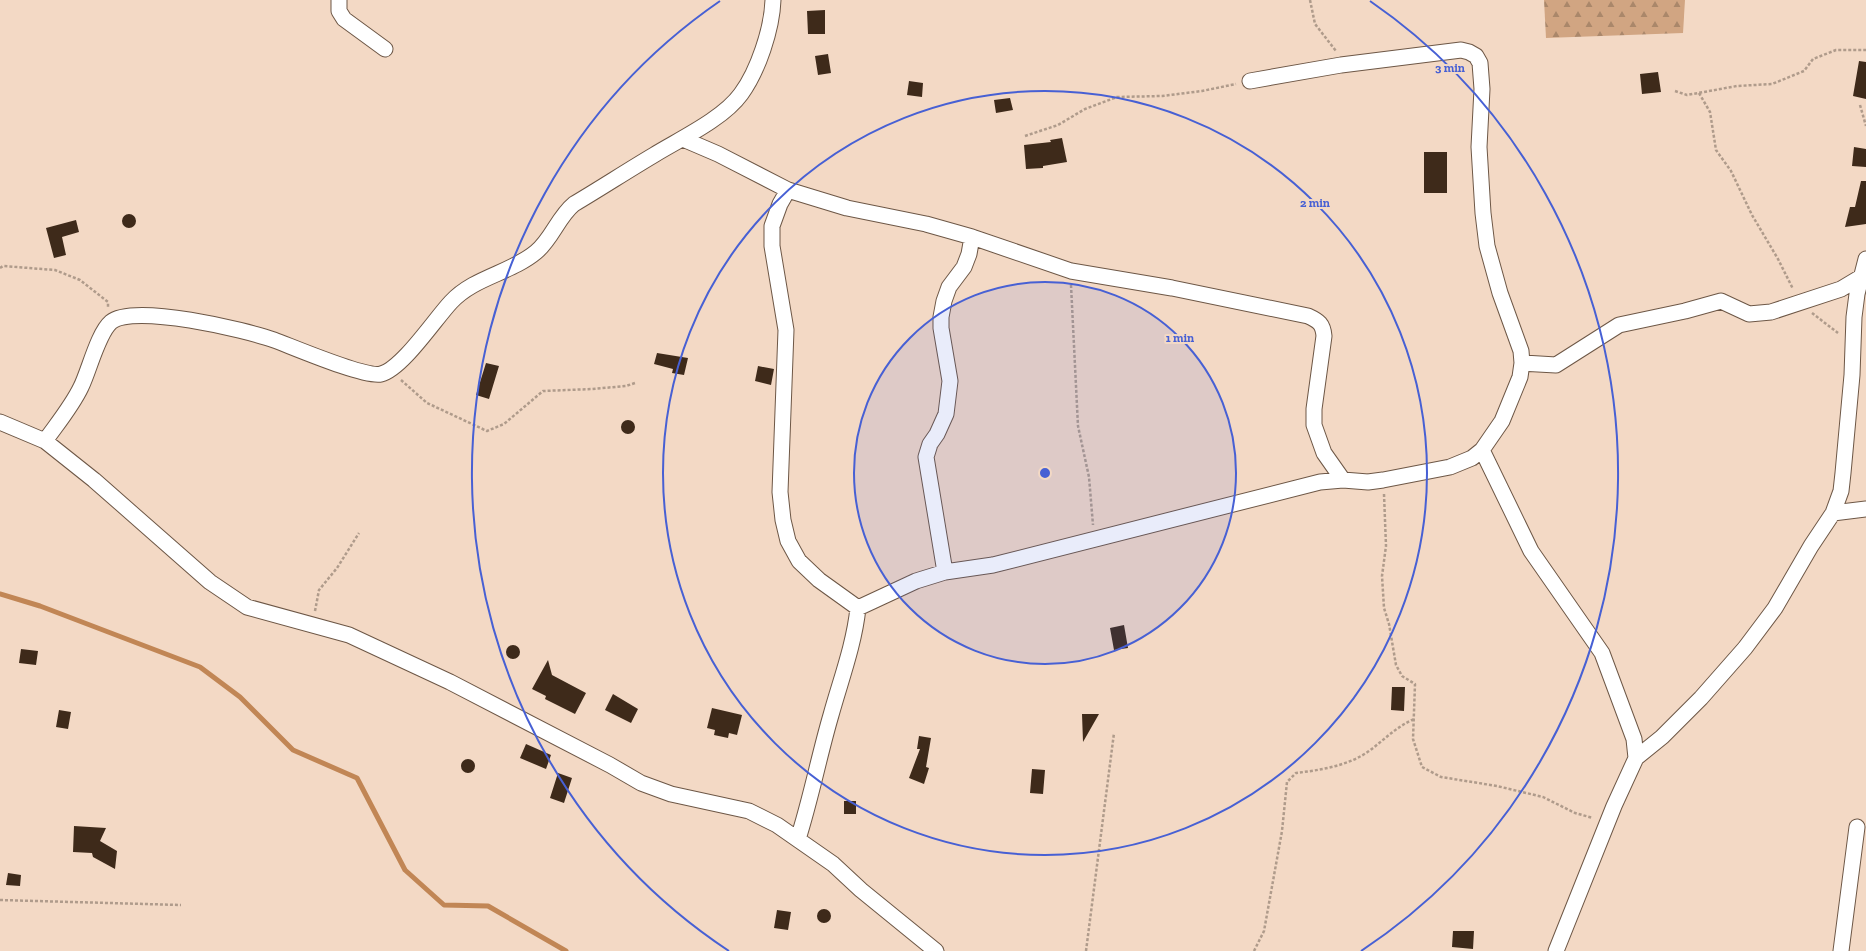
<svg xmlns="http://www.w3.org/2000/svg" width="1866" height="951" font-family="'Zilla Slab',serif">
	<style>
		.forest { fill: url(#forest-firs) }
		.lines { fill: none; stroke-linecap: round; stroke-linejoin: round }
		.stream { stroke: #c18655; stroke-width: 5 }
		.building { fill: #3e2a1a }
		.street-casing { stroke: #6d5746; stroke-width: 17 }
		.path { stroke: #af9b8b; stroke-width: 2.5; stroke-dasharray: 3 2; stroke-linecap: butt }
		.street { stroke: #fff; stroke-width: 15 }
		.ring { fill: none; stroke: #4760d4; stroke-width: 2 }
		.centre { fill: #4760d4; stroke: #f3d9c5; stroke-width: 2 }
		.ring-label { font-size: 12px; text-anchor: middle; font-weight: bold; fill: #4760d4; stroke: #f3d9c5; stroke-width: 4; stroke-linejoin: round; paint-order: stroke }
	</style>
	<defs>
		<pattern id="forest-firs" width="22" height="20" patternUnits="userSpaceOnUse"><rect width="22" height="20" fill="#d1a582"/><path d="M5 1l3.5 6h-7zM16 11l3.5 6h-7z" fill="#aa876a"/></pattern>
	</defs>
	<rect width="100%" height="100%" fill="#f3d9c5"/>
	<path class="forest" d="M 1544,0 L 1685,0 L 1683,33 L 1546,38 Z"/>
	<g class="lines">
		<path class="stream" d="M 0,594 L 40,606 L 200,667 L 240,697 L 293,750 L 357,778 L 405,870 L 444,905 L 488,906 L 566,951"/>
	</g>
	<path class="building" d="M 825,10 L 825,34 L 808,34 L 807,11 Z
		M 828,54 L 831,73 L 818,75 L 815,56 Z
		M 1859,61 L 1866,62 L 1866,99 L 1853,96 Z
		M 1658,72 L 1661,92 L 1642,94 L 1640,74 Z
		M 909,81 L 923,83 L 922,97 L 907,95 Z
		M 1010,98 L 1013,110 L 996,113 L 994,100 Z
		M 1062,138 L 1067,162 L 1043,166 L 1043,168 L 1026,169 L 1024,145 L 1051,142 L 1050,140 Z
		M 1854,147 L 1866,149 L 1866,167 L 1852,166 Z
		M 1424,152 L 1447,152 L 1447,193 L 1424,193 Z
		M 1861,181 L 1866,181 L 1866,224 L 1845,227 L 1850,207 L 1855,207 Z
		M122 221a7 7 0 1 1 14 0a7 7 0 1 1-14 0Z
		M 76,220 L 79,232 L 62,237 L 66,255 L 54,258 L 46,228 Z
		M 657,353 L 688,358 L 684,375 L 672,373 L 673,369 L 654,364 Z
		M 486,363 L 499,366 L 489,399 L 476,395 Z
		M 758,366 L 774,369 L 771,385 L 755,381 Z
		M621 427a7 7 0 1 1 14 0a7 7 0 1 1-14 0Z
		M 1124,625 L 1128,648 L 1114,650 L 1110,628 Z
		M506 652a7 7 0 1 1 14 0a7 7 0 1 1-14 0Z
		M 21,649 L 38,651 L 36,665 L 19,663 Z
		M 548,660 L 552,675 L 586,693 L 575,714 L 545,699 L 546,696 L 532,689 Z
		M 1392,687 L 1405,687 L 1404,711 L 1391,710 Z
		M 613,694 L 638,709 L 631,723 L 605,710 Z
		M 712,708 L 742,715 L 737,735 L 729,733 L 728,738 L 714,735 L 715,730 L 707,728 Z
		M 59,710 L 71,712 L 68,729 L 56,727 Z
		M 1082,714 L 1099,714 L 1083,742 Z
		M 919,736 L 931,738 L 926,767 L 929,768 L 924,784 L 909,778 L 920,749 L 917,749 Z
		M 526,744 L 551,755 L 546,769 L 520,758 Z
		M461 766a7 7 0 1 1 14 0a7 7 0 1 1-14 0Z
		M 1032,769 L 1045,770 L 1043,794 L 1030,793 Z
		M 558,773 L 572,778 L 564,803 L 550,798 Z
		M 844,801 L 856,801 L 856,814 L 844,814 Z
		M 74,826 L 106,828 L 100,841 L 117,851 L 115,869 L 93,857 L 92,853 L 73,852 Z
		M 8,873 L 21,875 L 20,886 L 6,885 Z
		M817 916a7 7 0 1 1 14 0a7 7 0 1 1-14 0Z
		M 777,910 L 791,912 L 788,930 L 774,928 Z
		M 1453,931 L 1474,931 L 1473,949 L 1452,947 Z"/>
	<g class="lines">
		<g class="street-casing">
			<path id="street" d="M 339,0 L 339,11 L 344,19 L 385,49
				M 683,139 L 718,154 L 788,190 L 780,204 L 772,226 L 772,246 L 786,330 L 780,492 L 783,520 L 788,541 L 799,561 L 819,580 L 858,608
				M 788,190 L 847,208 L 926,224 L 972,237 L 1071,271 L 1172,288 L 1308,316 C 1319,321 1323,324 1324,336 L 1314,409 L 1314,425 L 1324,453 L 1343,480
				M 1522,363 L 1556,365 L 1619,325 L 1685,311 L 1721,301 L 1749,314 L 1771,312 L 1841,289 L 1861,277
				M 0,422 L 45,441 L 94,480 L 210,582 L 247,607 L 349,635 L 450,682 L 610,765 L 641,783 L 671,794 L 749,811 L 777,825 L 833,864 L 861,890 L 936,951
				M 45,441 C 57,424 72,406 81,387 C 89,371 98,333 111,322 C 133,303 246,330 274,340 C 293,347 365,378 381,374 C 402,369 435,319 451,302 C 474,277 511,273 536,252 C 552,239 558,217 574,204 C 601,188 627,171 654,155 C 680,139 723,119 741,94 C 758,71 772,29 773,0
				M 1482,450 L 1531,551 L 1602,653 L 1634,739 L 1636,758
				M 1833,513 L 1866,509
				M 945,572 L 926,457 L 930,444 L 937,434 L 946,414 L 950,381 L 941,328 L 941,317 L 944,301 L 949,287 L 964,267 L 969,254 L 972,237
				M 798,839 C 811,798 819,756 831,715 C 841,679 854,645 858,608 L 916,581 L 945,572 L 993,565 L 1320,482 L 1343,480 L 1368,482 L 1383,480 L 1450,467 L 1472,458 L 1482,450 L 1502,421 L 1520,377 L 1522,363 L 1521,351 L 1500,293 L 1487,246 L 1483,213 L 1479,147 L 1482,89 L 1480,63 L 1476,56 L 1469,52 L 1461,50 L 1341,65 L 1250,81
				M 1556,951 L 1614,806 L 1636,758 L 1662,737 L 1701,698 L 1745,648 L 1775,608 L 1811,546 L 1833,513 L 1841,491 L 1843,473 L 1852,375 L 1854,317 L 1857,294 L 1866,259
				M 1841,951 L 1857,827"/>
		</g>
		<path class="path" d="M 1310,0 L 1315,24 L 1336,51
			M 1675,91 L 1687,95 L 1737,86 L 1772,84 L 1804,71 L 1813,59 L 1836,50 L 1866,50
			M 1699,93 L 1710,112 L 1716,150 L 1731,171 L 1752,215 L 1778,259 L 1793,289
			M 1860,105 L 1866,126
			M 1025,136 L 1058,125 L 1085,109 L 1117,97 L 1162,96 L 1202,91 L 1236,84
			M 0,268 L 3,266 L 55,270 L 80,280 L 108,302 L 108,308
			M 1071,285 L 1078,426 L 1089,477 L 1093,525
			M 1812,313 L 1838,333
			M 401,380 L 427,403 L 487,431 L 504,424 L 543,391 L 592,389 L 626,386 L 635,383
			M 1384,494 L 1386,546 L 1382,576 L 1384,608 L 1389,624 L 1396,665 L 1402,676 L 1415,684 L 1413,739 L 1422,767 L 1441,777 L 1497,786 L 1543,797 L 1575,813 L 1593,818
			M 315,611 L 319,590 L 337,568 L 359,533
			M 0,900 L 181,905
			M 1086,951 L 1114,733
			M 1254,951 L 1264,931 L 1282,831 L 1287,782 L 1296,773 C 1320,770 1348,766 1369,751 C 1384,740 1396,727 1414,719"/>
		<use href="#street" class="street"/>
	</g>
	<circle cx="1045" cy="473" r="191" fill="#4760d4" fill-opacity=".12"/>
	<g class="ring">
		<circle cx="1045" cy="473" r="191"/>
		<circle cx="1045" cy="473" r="382"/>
		<path d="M729 951A573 573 0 0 1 720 1M1370 1A573 573 0 0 1 1361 951"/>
	</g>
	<circle cx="1045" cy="473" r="6" class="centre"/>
	<g class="ring-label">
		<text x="1450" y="72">3 min</text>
		<text x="1315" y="207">2 min</text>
		<text x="1180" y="342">1 min</text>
	</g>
</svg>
